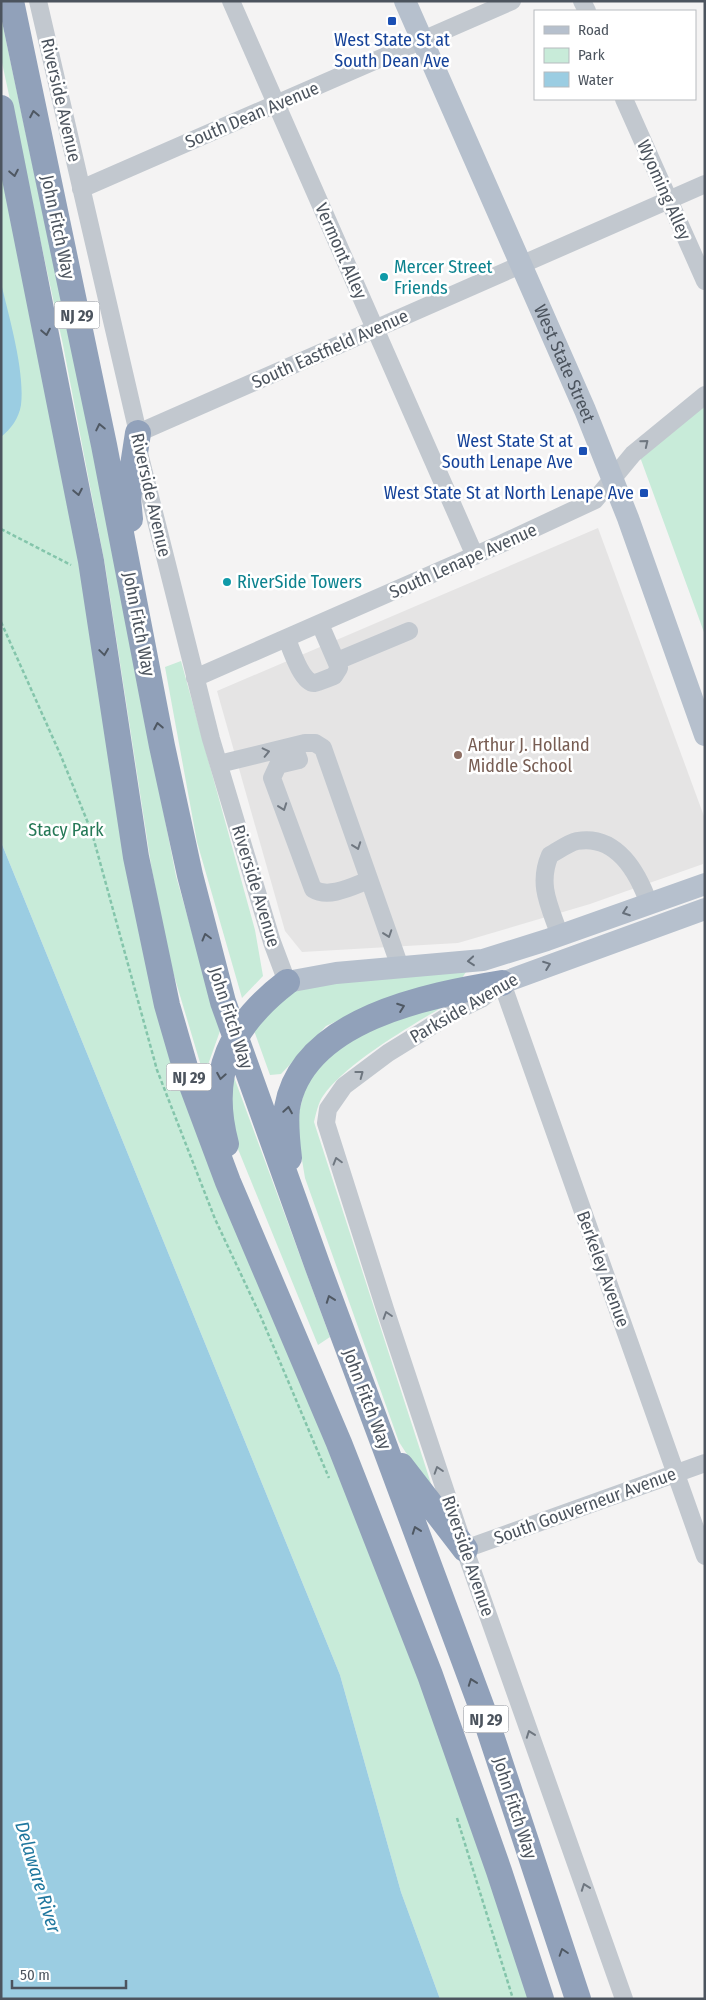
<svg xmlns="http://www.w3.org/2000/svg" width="706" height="2000" font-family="'Fira Sans Condensed',sans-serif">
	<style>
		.education { fill: #e5e4e4 }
		.green { fill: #c8ebd9 }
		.water { fill: #9bcde2 }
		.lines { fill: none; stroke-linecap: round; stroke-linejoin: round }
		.path { stroke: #84c5ab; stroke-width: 2.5; stroke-dasharray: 4 2.5; stroke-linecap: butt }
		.minor { stroke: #c2c8cf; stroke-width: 18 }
		.major { stroke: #b6c0cd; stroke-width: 22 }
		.highway { stroke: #91a1ba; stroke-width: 26 }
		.oneway { stroke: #4f5863 }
		.oneway2 { stroke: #6f7780 }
		.oneway3 { stroke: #666f7a }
		.transit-dot { fill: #1a4fb4; stroke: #fff; stroke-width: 2 }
		.culture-dot { fill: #0f9aa8; stroke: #fff; stroke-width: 2 }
		.education-dot { fill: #8d6e63; stroke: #fff; stroke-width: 2 }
		.labels { text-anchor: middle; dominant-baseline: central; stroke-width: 5; stroke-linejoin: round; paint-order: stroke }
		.shield { fill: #fff; stroke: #82878e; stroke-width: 1 }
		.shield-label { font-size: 16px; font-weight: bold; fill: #4c545e }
		.transit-label { font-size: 18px; fill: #164399; stroke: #fff; text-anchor: end }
		.street-label { font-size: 18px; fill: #4c545e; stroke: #fff }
		.culture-label { font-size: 18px; fill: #0d838f; stroke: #fff; text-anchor: start }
		.education-label { font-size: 18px; fill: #785e54; stroke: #fff; text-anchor: start }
		.park-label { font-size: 18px; fill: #247856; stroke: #fff }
		.water-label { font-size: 19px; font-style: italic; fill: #1f779e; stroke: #fff }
	</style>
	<rect width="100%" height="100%" fill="#f4f3f3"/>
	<path class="education" d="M 598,528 L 705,819 L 703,864 L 590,904 L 458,943 L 302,952 L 285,931 L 217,691 Z"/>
	<path class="green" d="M 1,17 L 88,425 L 176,876 L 220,1031 L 204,1076 L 170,962 L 152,871 L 105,565 L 63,345 L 1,58 Z
		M 1,120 L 167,1005 L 541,1999 L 440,1999 L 401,1892 L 340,1675 L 1,842 Z
		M 705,405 L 705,635 L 640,457 Z
		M 181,661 L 255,930 L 263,976 L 242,998 L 197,842 L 165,667 Z
		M 466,972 L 462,978 L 363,1009 L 326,1026 L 281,1074 L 270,1075 L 252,1025 L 293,991 L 344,979 Z
		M 460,997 C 422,1019 347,1061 323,1096 C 318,1103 316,1114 314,1122 L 436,1499 L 399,1442 L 305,1178 L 296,1124 L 306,1085 L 327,1054 L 373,1024 Z
		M 231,1069 L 330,1337 L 318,1345 L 229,1127 Z"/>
	<path class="water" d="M 1,283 C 9,317 25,371 21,405 C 19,418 11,429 1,437 Z
		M 1,842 L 340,1675 L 401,1892 L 440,1999 L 1,1999 Z"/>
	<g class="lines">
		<path class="path" d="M 1,529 L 71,565
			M 1,622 L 61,756 L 92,833 L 157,1070 L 215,1219 L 261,1317 L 329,1478
			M 457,1818 L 513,1999"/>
		<path class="minor" d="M 38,1 L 138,433 L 139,453 L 211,739 L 272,942 L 287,982
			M 231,1 L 475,556
			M 582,1 L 587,11
			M 624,99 L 705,281
			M 81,189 L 512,1
			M 138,433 L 705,184
			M 287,639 C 291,649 302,683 314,683 C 320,682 328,678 334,676 L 339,668 L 320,624
			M 337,661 L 409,631
			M 195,678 L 503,543 L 595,500 L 633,454 L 705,395
			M 294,746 L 299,760 L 278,765 L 272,778 L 313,889 C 329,899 353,886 369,880
			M 219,764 L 305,743 L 315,743 L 323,748 L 400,967
			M 560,936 C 550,907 537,885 550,855 C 558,851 568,843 577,841 C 617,834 638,873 649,904
			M 465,1549 L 705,1463
			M 624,1999 L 466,1553 L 385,1309 L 326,1123 L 328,1109 L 344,1086 L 388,1053 L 456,1011 L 481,999 L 502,983 L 705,1556"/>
		<g class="major">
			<path id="s1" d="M 405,1 L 585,410 L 628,518 L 705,735"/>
			<path d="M 287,982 L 336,973 L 483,960 L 547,940 L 705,884"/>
			<path d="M 502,983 L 705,909"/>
		</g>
		<path class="highway" d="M 11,1 L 104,445 L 162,746 L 190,875 L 223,1002 L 318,1267 L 483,1711 L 578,1999
			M 1,108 L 91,561 L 136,857 L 167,1005 L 185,1067 L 228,1182 L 339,1443 L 430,1675 L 499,1871 L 541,1999
			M 130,519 L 128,498 L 138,433
			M 226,1144 C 207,1073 231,1025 287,982
			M 289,1158 C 287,1141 285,1124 287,1108 C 302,1019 429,995 502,983
			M 401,1466 L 465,1549"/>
	</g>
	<defs><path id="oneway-chevron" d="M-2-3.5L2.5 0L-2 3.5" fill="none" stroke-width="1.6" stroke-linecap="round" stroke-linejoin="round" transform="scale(1.25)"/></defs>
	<g class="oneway">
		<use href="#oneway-chevron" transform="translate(34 114) rotate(-101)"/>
		<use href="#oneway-chevron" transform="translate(14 173) rotate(79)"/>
		<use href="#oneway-chevron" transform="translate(46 332) rotate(79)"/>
		<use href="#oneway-chevron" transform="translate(100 427) rotate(-102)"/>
		<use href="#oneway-chevron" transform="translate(78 492) rotate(79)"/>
		<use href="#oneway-chevron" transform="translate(104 652) rotate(82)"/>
		<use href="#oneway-chevron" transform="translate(158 726) rotate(-101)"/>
		<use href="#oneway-chevron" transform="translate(206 937) rotate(-105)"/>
		<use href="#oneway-chevron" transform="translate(401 1007) rotate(-20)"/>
		<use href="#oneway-chevron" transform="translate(221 1076) rotate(100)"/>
		<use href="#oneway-chevron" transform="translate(288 1110) rotate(-81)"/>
		<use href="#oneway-chevron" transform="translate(330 1299) rotate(-110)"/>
		<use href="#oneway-chevron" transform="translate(416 1530) rotate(-110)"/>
		<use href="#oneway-chevron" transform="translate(472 1682) rotate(-110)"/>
		<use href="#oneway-chevron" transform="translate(563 1952) rotate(-108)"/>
	</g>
	<g class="oneway2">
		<use href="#oneway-chevron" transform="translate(645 443) rotate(-39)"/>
		<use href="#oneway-chevron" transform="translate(266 752) rotate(-13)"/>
		<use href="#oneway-chevron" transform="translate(283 807) rotate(70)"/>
		<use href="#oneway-chevron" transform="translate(357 846) rotate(70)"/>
		<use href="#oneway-chevron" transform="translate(388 934) rotate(71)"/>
		<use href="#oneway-chevron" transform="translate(360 1074) rotate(-37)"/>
		<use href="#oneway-chevron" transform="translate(337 1161) rotate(-106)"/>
		<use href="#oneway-chevron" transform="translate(387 1315) rotate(-108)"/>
		<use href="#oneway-chevron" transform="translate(438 1470) rotate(-108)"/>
		<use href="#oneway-chevron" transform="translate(530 1734) rotate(-110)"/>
		<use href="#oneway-chevron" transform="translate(585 1887) rotate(-110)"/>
	</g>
	<g class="oneway3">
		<use href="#oneway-chevron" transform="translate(626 912) rotate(160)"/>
		<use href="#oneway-chevron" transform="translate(471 961) rotate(175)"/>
		<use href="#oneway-chevron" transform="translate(547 965) rotate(-21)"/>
	</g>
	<g class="transit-dot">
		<rect x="387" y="16" width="10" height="10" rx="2.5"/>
		<rect x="578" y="446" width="10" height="10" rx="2.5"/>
		<rect x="639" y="488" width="10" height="10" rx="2.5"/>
	</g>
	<g class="culture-dot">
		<circle cx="384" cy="277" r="5"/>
		<circle cx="227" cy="582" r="5"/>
	</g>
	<circle class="education-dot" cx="458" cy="755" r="5"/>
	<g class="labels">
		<g class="shield">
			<rect x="54.5" y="301.5" width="45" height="27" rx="4"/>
			<rect x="166.5" y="1063.5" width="45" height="27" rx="4"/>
			<rect x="463.5" y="1705.5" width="45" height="27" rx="4"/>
		</g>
		<g class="shield-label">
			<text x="77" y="315">NJ 29</text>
			<text x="189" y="1077">NJ 29</text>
			<text x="486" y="1719">NJ 29</text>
		</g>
		<g class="transit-label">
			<text x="392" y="40" text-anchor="middle">West State St at<tspan x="392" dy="21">South Dean Ave</tspan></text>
			<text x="573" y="441">West State St at<tspan x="573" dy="21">South Lenape Ave</tspan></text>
			<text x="634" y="493">West State St at North Lenape Ave</text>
		</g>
		<g class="street-label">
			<text transform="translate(61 100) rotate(77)">Riverside Avenue</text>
			<text transform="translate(252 115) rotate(-23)">South Dean Avenue</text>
			<text transform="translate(664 190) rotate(66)">Wyoming Alley</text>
			<text transform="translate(58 227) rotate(78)">John Fitch Way</text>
			<text transform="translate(341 251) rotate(66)">Vermont Alley</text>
			<text transform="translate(330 349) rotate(-24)">South Eastfield Avenue</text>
			<text stroke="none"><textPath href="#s1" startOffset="396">West State Street</textPath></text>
			<text transform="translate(151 495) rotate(77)">Riverside Avenue</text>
			<text transform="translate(463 561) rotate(-24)">South Lenape Avenue</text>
			<text transform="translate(139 624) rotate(79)">John Fitch Way</text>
			<text transform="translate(256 886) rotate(73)">Riverside Avenue</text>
			<text transform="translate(464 1008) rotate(-30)">Parkside Avenue</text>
			<text transform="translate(231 1018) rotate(72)">John Fitch Way</text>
			<text transform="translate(603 1269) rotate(70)">Berkeley Avenue</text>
			<text transform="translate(367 1399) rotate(69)">John Fitch Way</text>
			<text transform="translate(585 1506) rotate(-20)">South Gouverneur Avenue</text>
			<text transform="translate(468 1556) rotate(71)">Riverside Avenue</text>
			<text transform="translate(515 1808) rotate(72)">John Fitch Way</text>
		</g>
		<g class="culture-label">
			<text x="394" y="267">Mercer Street<tspan x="394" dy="21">Friends</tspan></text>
			<text x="237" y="582">RiverSide Towers</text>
		</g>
		<g class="education-label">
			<text x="468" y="745">Arthur J. Holland<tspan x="468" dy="21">Middle School</tspan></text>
		</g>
		<g class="park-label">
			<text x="66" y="830">Stacy Park</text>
		</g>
		<g class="water-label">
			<text transform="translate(38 1877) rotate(73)">Delaware River</text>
		</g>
	</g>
	<rect width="706" height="2000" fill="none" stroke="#4c545e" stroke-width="5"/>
	<rect x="534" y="10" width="162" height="90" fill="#ffffff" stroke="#b7bbbf"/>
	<rect x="544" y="26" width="25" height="8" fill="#b6c0cd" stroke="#b7bbbf"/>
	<text x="578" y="35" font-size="15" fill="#4c545e">Road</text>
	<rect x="544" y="48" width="25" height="15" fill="#c8ebd9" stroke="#b7bbbf"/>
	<text x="578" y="60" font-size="15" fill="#4c545e">Park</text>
	<rect x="544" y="72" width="25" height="15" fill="#9bcde2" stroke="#b7bbbf"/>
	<text x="578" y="85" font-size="15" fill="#4c545e">Water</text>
	<path d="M12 1980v8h114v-8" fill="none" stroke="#4c545e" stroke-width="2.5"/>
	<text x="20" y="1980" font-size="15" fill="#4c545e" stroke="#ffffff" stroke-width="4" paint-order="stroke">50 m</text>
</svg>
